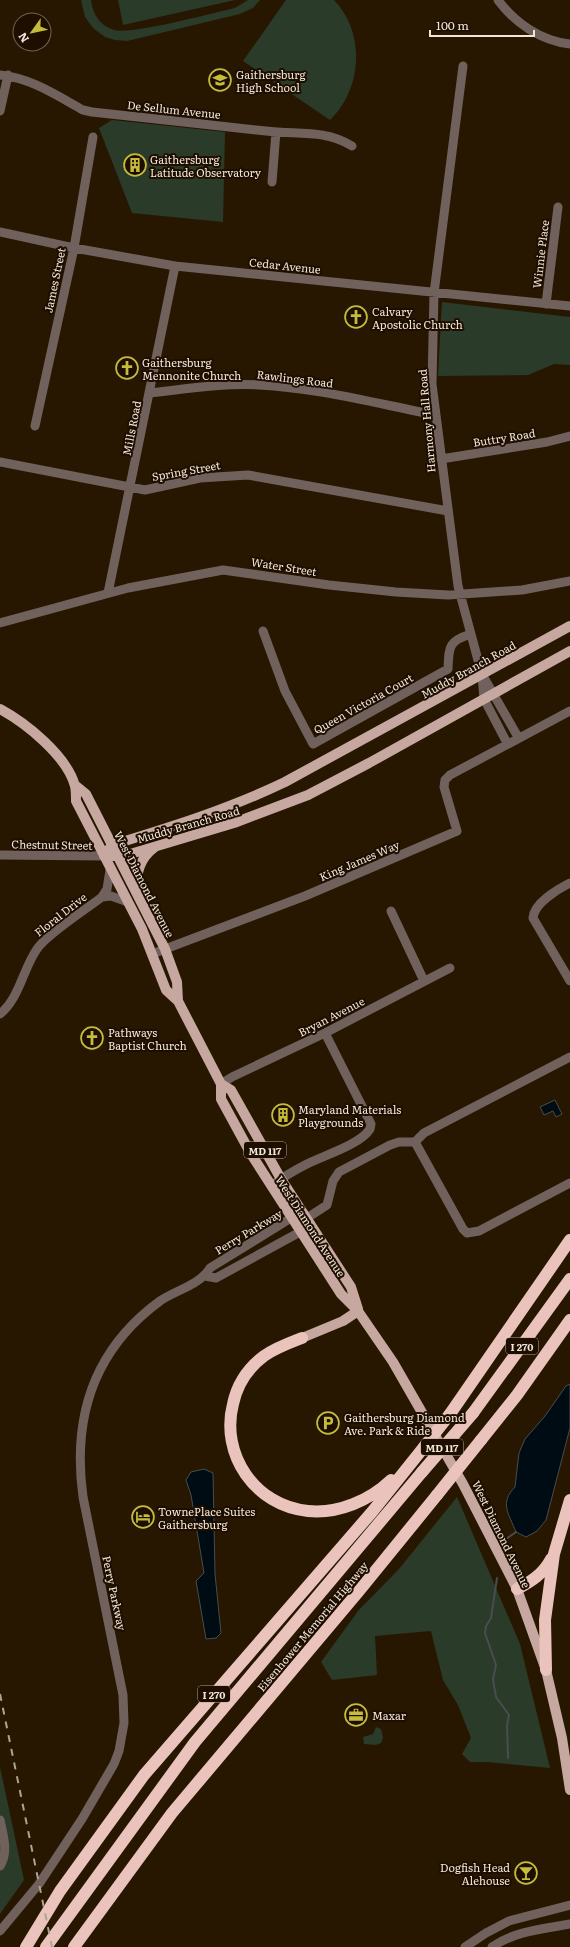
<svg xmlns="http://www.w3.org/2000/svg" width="570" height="1947" font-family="Literata,serif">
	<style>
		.green { fill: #2a3b29 }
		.water { fill: #000c13; stroke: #484d4e }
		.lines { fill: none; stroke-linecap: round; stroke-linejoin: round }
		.stream { stroke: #484d4e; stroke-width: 2 }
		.minor { stroke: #70615d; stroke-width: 9 }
		.major { stroke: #c7a8a1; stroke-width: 10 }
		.highway { stroke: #eac4bc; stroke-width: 12 }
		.rail { stroke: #afa391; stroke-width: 2; stroke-dasharray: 7 7; stroke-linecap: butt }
		.highway-bridge { stroke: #eac4bc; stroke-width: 12 }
		.labels { text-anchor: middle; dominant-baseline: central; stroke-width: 4; stroke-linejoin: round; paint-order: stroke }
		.shield { fill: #1d0e00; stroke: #b1a596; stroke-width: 1 }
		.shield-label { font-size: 10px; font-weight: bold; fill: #f1e6d7 }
		.poi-label { font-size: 11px; fill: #f1e6d7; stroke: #1d0e00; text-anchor: start }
		.street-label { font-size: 11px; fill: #f1e6d7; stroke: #1d0e00 }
	</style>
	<rect width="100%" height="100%" fill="#271700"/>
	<path class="green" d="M 81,0 L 91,0 C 92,13 100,26 114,30 C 131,35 213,13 235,8 L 248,0 L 260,0 L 253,8 L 240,14 L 127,41 L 115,40 L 105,37 L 93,28 L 85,17 Z
		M 118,0 L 235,0 L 123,25 Z
		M 286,0 L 334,0 C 366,33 362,89 330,120 L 243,61 Z
		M 112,120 L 225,132 L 223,222 L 132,213 L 99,128 Z
		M 442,302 L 570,317 L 570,365 L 554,364 L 528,375 L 438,376 Z
		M 457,1497 L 520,1644 L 550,1768 L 488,1762 L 470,1762 L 462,1754 L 471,1738 L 458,1705 L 443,1680 L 431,1631 L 375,1636 L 377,1675 L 332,1680 L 321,1662 L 358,1611 L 399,1569 Z
		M 376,1727 L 381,1729 L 383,1737 L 381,1743 L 376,1745 L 364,1744 L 363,1737 L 373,1734 Z
		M 0,1767 L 24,1880 L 0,1914 Z"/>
	<path class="water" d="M 555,1100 L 562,1114 L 556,1117 L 553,1111 L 544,1115 L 540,1107 Z
		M 570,1384 L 570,1428 L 546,1520 L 537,1531 L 526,1537 L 516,1532 C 509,1514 499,1503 515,1487 L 519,1453 L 525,1439 L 545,1416 L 566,1386 Z
		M 204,1469 L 213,1473 L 215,1574 L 221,1633 L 216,1638 L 206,1639 L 196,1581 L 204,1573 L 191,1495 L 186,1480 L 191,1472 Z"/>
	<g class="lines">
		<path class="stream" d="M 506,1539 L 516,1532
			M 497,1578 L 491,1618 L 486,1626 L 485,1633 L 496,1665 L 493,1679 L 496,1697 L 509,1715 L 507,1725 L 508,1758"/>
		<path class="minor" d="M 498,0 C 515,23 541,41 570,44
			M 463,66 L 434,293 L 432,384 L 458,586 L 482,675 L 484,699 L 507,743
			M 0,75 C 31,78 56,95 83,110 L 92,112 C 150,118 208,125 266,131 C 297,135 324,129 352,146
			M 0,111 L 8,75
			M 272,182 L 276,132
			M 0,232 L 74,248 L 175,266 L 570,306
			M 546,304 L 558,207
			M 150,393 C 186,389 222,383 259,385 C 319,388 378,404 436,415
			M 35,426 L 74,248 L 93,137
			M 441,459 L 547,442 L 570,436
			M 0,462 L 145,490 L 200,478 L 248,475 L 448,511
			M 108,593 L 175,266
			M 0,623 L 128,588 L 223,570 L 329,585 L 396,592 L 448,595 L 522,590 L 570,581
			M 263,631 L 285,691 L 313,744 L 448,669 C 449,647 448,641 471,634
			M 483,676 L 518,737
			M 0,855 L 104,856
			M 570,883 C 558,889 534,903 533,918 L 570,981
			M 102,897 L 111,896 L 128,902
			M 391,911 L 424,981
			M 152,954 L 305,896 L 457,831 L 444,787 L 445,780 L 450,775 L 570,711
			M 0,1014 C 19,999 23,969 37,949 C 47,934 85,910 102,897 L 107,889 L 110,870
			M 221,1084 L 232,1077 L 325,1033 L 450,968
			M 415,1142 L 424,1133 L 570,1057
			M 271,1186 C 282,1178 293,1171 305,1165 C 322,1156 360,1145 370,1129 L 371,1124 L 325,1033
			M 205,1276 L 216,1278 L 300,1232 L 307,1218 L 327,1205 L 333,1181 L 339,1172 L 390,1145 L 399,1142 L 415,1142 L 463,1229 L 467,1233 L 479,1231 L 570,1183
			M 0,1820 C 3,1835 9,1852 0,1866
			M 0,1931 L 39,1884 L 82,1819 L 114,1764 L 119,1751 L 124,1723 L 123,1695 L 83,1497 C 72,1417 93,1350 160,1301 C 176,1290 200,1285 210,1268 L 291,1218 L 307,1218
			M 465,1947 L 486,1933 L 509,1921 L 570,1905
			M 492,1947 C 515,1931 543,1929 570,1924"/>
		<path class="major" d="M 0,709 C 26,723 67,756 75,786 C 76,791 76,796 76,801 L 142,929 L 166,990 L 178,1001
			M 75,785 L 86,794 L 165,949 L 177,982 L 178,1001 L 221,1084 L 221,1099 L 251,1154 L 341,1294 L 358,1311 L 393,1362 L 463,1484 L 517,1589 L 546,1670 L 562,1738 L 570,1790
			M 104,856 L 112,845 C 171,827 229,809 285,782 L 570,626
			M 112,856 L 127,855 L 234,823 L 308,795 L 369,763 L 570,651
			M 137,890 C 136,872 140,858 155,847
			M 221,1084 L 231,1090 L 281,1179 L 351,1287 L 358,1309
			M 302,1338 L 343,1321 L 358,1311"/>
		<path class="highway" d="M 302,1338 C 289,1343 275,1348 264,1356 C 248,1368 237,1385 233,1404 C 220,1454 255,1506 308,1511 C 339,1514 370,1500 391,1480
			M 473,1413 L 570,1279
			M 450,1414 L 570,1240
			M 481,1440 L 517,1395 L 570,1320
			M 517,1589 C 532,1581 543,1574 551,1559
			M 546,1670 L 545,1620 L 554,1554 L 570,1500
			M 26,1947 L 60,1891 L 144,1775 L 372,1512 L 424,1447
			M 46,1947 L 195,1742 L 422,1472
			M 74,1947 L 172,1813 L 359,1591 L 437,1495"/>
		<path class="rail" d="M 0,1694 L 52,1947"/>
		<path class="highway-bridge" d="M 424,1447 L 450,1414
			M 422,1472 L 473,1413
			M 437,1495 L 481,1440"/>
	</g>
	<defs>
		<g id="school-ring" transform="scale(1.15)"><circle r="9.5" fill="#1d0e00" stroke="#c6bc3c" stroke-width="1.5"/><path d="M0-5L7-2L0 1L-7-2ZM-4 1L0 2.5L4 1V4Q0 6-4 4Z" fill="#c6bc3c"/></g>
		<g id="building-ring" transform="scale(1.15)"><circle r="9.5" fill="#1d0e00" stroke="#c6bc3c" stroke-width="1.5"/><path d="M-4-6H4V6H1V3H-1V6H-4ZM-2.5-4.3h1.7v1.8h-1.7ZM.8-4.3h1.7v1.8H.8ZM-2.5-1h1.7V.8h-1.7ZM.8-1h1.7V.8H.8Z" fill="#c6bc3c"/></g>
		<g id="church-ring" transform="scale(1.15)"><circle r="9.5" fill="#1d0e00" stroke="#c6bc3c" stroke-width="1.5"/><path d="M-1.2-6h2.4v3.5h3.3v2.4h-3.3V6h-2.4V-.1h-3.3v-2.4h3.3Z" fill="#c6bc3c"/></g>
		<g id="parking-ring" transform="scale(1.15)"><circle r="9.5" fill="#1d0e00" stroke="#c6bc3c" stroke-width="1.5"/><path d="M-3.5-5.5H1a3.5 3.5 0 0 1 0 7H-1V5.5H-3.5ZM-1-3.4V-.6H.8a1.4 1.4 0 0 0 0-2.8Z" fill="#c6bc3c"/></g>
		<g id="hotel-ring" transform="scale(1.15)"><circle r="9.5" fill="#1d0e00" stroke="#c6bc3c" stroke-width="1.5"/><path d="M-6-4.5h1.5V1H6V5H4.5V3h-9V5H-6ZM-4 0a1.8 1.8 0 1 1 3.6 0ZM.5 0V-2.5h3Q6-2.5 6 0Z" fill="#c6bc3c"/></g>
		<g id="office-ring" transform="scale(1.15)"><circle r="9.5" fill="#1d0e00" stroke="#c6bc3c" stroke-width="1.5"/><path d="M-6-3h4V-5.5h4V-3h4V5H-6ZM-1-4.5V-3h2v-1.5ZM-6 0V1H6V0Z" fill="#c6bc3c"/></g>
		<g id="bar-ring" transform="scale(1.15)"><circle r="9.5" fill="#1d0e00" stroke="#c6bc3c" stroke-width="1.5"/><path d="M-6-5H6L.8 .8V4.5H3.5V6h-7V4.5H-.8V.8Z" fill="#c6bc3c"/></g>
	</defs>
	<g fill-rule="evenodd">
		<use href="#school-ring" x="220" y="80"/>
		<use href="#building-ring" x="135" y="165"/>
		<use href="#church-ring" x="356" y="317"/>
		<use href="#church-ring" x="127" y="368"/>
		<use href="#church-ring" x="92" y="1038"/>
		<use href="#building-ring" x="283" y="1115"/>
		<use href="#parking-ring" x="328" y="1423"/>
		<use href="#hotel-ring" x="143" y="1517"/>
		<use href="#office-ring" x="356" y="1715"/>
		<use href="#bar-ring" x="526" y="1873"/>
	</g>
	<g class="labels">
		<g class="shield">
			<rect x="244" y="1142" width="42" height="16" rx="3"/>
			<rect x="506" y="1338" width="32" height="16" rx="3"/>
			<rect x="421" y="1439" width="42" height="16" rx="3"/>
			<rect x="198" y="1686" width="32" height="16" rx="3"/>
		</g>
		<g class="shield-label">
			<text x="265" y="1150">MD 117</text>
			<text x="522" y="1346">I 270</text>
			<text x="442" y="1447">MD 117</text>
			<text x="214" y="1694">I 270</text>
		</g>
		<g class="poi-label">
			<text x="236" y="74">Gaithersburg<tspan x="236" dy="13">High School</tspan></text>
			<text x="150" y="159">Gaithersburg<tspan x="150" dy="13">Latitude Observatory</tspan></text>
			<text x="372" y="311">Calvary<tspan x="372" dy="13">Apostolic Church</tspan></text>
			<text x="142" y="362">Gaithersburg<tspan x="142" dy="13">Mennonite Church</tspan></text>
			<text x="108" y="1032">Pathways<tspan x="108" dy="13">Baptist Church</tspan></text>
			<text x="298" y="1109">Maryland Materials<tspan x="298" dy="13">Playgrounds</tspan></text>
			<text x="344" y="1417">Gaithersburg Diamond<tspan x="344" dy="13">Ave. Park &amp; Ride</tspan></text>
			<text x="158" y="1511">TownePlace Suites<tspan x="158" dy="13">Gaithersburg</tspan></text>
			<text x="372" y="1715">Maxar</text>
			<text x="510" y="1867" text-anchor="end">Dogfish Head<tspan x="510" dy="13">Alehouse</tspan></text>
		</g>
		<g class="street-label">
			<text transform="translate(174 109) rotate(6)">De Sellum Avenue</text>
			<text transform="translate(540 254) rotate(-83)">Winnie Place</text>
			<text transform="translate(285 265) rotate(6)">Cedar Avenue</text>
			<text transform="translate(54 280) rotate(-78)">James Street</text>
			<text transform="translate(295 378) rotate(7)">Rawlings Road</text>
			<text transform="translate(426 421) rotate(-95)">Harmony Hall Road</text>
			<text transform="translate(131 428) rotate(-79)">Mills Road</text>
			<text transform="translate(504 437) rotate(-9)">Buttry Road</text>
			<text transform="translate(186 470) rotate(-10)">Spring Street</text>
			<text transform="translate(284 566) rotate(9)">Water Street</text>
			<text transform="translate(468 669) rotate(-29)">Muddy Branch Road</text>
			<text transform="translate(363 703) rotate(-29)">Queen Victoria Court</text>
			<text transform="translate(188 824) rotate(-16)">Muddy Branch Road</text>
			<text transform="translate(52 844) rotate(1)">Chestnut Street</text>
			<text transform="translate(359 860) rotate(-23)">King James Way</text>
			<text transform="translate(145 884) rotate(63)">West Diamond Avenue</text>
			<text transform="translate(60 914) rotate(-38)">Floral Drive</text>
			<text transform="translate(331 1016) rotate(-27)">Bryan Avenue</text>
			<text transform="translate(311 1226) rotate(57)">West Diamond Avenue</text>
			<text transform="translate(248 1231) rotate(-31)">Perry Parkway</text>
			<text transform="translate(502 1534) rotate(64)">West Diamond Avenue</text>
			<text transform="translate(115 1593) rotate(78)">Perry Parkway</text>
			<text transform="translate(312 1626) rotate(-50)">Eisenhower Memorial Highway</text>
		</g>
	</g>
	<g transform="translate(32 32) rotate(237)"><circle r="19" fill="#1d0e00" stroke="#726456"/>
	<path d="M0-3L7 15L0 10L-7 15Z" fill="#c6bc3c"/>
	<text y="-6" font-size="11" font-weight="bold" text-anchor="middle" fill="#f1e6d7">N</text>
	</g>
	<path d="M430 30v6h104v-6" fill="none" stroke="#f1e6d7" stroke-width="2"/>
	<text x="436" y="30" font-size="12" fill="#f1e6d7" stroke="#1d0e00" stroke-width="3" paint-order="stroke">100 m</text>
</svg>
